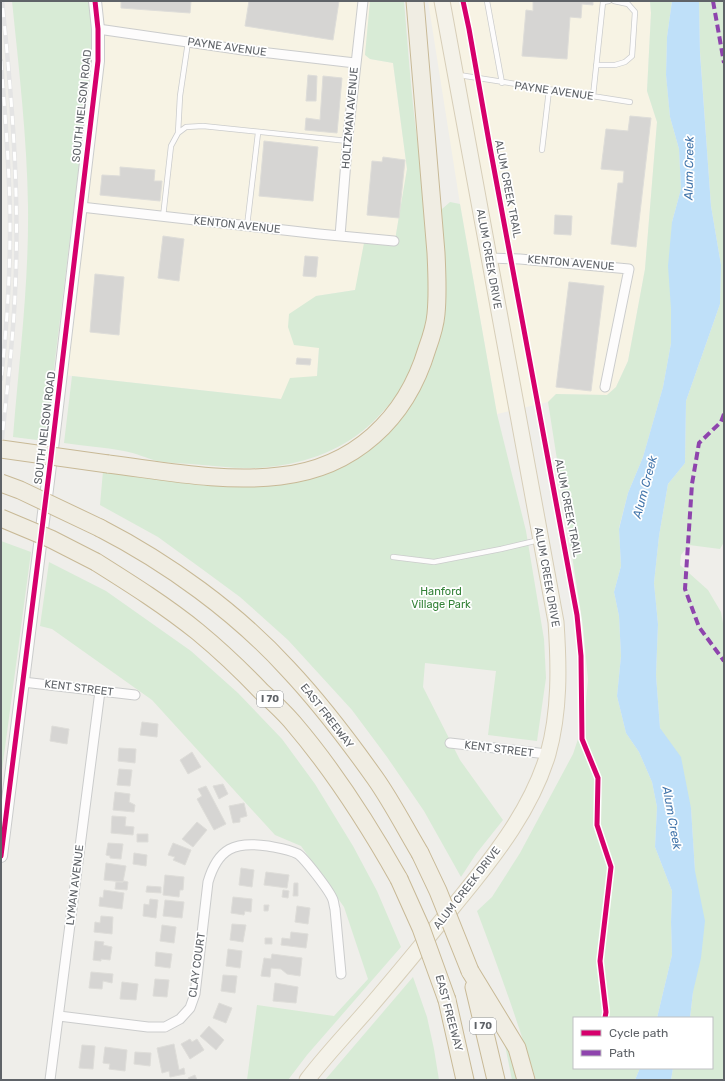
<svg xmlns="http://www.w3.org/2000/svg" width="725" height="1081" font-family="Rubik,sans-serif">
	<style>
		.commercial { fill: #f7f3e4 }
		.green { fill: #d8ebd6 }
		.water { fill: #bfe0f9 }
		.building { fill: #d6d5d3; stroke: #deddd9 }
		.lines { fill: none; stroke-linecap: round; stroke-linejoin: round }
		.service-casing { stroke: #cbcccc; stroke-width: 6 }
		.minor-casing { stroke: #cbcccc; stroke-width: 11 }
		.tertiary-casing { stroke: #cbcccc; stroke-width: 14 }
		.primary-casing { stroke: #d7ceb8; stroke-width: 17 }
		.motorway-casing { stroke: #c8b996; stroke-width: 19 }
		.service { stroke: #fdfcfc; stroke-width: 4.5 }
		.minor { stroke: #fdfcfc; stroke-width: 9 }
		.tertiary { stroke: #fdfcfc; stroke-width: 12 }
		.primary { stroke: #f4f2e9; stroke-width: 15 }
		.motorway { stroke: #f0ede3; stroke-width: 17 }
		.rail-casing { stroke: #e4e4e4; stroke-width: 4.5 }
		.rail { stroke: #fff; stroke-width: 3; stroke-dasharray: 9; stroke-linecap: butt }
		.motorway-bridge-casing { stroke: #c8b996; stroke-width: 19; stroke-linecap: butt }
		.motorway-bridge { stroke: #f0ede3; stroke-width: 17 }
		.quiet { stroke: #8e44ad; stroke-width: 4; stroke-dasharray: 8 4; stroke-linecap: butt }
		.cycleway-casing { stroke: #fff; stroke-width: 8 }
		.cycleway { stroke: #d6006c; stroke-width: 5 }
		.labels { text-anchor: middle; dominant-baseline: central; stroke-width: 3.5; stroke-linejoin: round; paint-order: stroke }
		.shield { fill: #fff; stroke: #8f9295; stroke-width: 1 }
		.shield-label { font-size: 10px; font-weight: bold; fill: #5f6368 }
		.street-label { font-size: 11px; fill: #5f6368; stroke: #fff }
		.park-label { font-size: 11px; fill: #348238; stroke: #fff }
		.water-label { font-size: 12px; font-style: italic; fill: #4174aa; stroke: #fff }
	</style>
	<rect width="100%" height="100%" fill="#efeeea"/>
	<path class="commercial" d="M 89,1 L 370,1 L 365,54 L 370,59 L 393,63 L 407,169 L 394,246 L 355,290 L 316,296 L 319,348 L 317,377 L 281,399 L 54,374 L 93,51 L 92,25 Z
		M 428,1 L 650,1 L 651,13 L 647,91 L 657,122 L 645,269 L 628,361 L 616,387 L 607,395 L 556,394 L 548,402 L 497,414 L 460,204 Z"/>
	<path class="green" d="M 12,1 L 89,1 L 92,25 L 93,51 L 45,441 L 13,437 C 19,361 29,284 28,207 C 27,138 19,70 12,1 Z
		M 370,1 L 404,1 C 408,47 411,93 417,138 C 425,206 441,293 417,358 C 408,382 392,403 374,421 C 345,449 308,463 268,467 C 243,470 217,466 191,464 C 180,463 168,463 157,461 C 146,458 136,453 124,451 C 104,447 84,446 64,443 L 72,376 L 281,399 L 290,378 L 317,376 L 319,348 L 294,345 L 288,327 L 289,314 L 316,296 L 355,290 L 364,243 L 394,246 L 407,169 L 393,63 L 370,59 L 365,55 Z
		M 650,1 L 672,1 L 667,37 L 666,75 L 670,117 L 679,149 L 681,189 L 672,222 L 671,343 L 663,387 L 643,457 L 628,493 L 619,528 L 621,566 L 614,592 L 619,616 L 621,656 L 617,696 L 626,733 L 639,752 L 652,782 L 657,807 L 655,847 L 672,891 L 671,922 L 672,955 L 657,1018 L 574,1018 L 574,1068 L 640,1068 L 635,1080 L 536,1080 C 518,1023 498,966 477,911 L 492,897 L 520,853 L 573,754 L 584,721 L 588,680 L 583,626 L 548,402 L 556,394 L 607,395 L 616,387 L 628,361 L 645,269 L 657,122 L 647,91 L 651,13 Z
		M 699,1 L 724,1 L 724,542 L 720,549 L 689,545 L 681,555 L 680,565 L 708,590 L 721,612 L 724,629 L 724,1080 L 671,1080 L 673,1068 L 712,1068 L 712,1018 L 690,1018 L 693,992 L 695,871 L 691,808 L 660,728 L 656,675 L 658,624 L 654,583 L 659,536 L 668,484 L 685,463 L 686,401 L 720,304 L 721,265 L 711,206 L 700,52 Z
		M 450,202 L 460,204 L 497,414 L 526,531 L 544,639 L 546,678 L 537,741 L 488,735 L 496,671 L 425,663 L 423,687 L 460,760 L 503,820 L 476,854 L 461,877 L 424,811 L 387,757 L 352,710 L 288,640 L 240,597 L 202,569 L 158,537 L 100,505 L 103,471 L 249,483 L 382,437 L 411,405 L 425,377 L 444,278 L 442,209 Z
		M 1,541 L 31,552 L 1,778 Z
		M 49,562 L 106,591 L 191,651 L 238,693 L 282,739 L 315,784 L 353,846 L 377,891 L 401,947 L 307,1055 L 288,1080 L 247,1080 L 257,1005 L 334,1016 L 368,979 L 344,907 L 301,846 L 275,835 L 152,700 L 52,629 L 40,626 Z
		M 413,977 L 427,1017 L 434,1049 L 439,1080 L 325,1080 Z
		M 510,1042 L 521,1080 L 512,1080 L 505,1045 Z"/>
	<path class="water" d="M 672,1 L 699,1 L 700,53 L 711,206 L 721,265 L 720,304 L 686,401 L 685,463 L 668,484 L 659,536 L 654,583 L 658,624 L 656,675 L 660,728 L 681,757 L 691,808 L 695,871 L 705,921 L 701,958 L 693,992 L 690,1018 L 657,1018 L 672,955 L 671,922 L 672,891 L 655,847 L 657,807 L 652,782 L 639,752 L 626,733 L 617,696 L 621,656 L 619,616 L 614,592 L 621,566 L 619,529 L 628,493 L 643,457 L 663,387 L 671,343 L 671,309 L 668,266 L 672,222 L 681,189 L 679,149 L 670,117 L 666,75 L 667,37 Z
		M 640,1068 L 673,1068 L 671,1080 L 635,1080 Z"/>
	<path class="building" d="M 121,1 L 191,1 L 190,13 L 121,8 Z
		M 249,1 L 339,1 L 333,40 L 245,26 Z
		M 533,1 L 593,1 L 593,5 L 582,4 L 581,18 L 570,17 L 567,59 L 522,56 L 526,10 L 533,11 Z
		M 308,75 L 317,76 L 316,101 L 306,101 Z
		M 323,76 L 342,78 L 337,133 L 305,130 L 306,118 L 320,120 Z
		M 630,116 L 651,118 L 636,247 L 611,244 L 618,183 L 623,183 L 624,171 L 601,169 L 606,129 L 628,131 Z
		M 264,141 L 318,147 L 313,201 L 259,196 Z
		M 383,157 L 405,160 L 399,218 L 367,215 L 372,161 L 382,162 Z
		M 120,167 L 155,170 L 154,181 L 162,181 L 160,201 L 100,195 L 102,175 L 120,176 Z
		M 555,215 L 572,216 L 571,235 L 554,234 Z
		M 163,236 L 184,239 L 179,281 L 158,278 Z
		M 305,256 L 318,257 L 316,277 L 303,276 Z
		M 95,274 L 124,277 L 119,335 L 90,332 Z
		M 569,282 L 604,286 L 591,391 L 556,387 Z
		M 297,358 L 311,359 L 310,365 L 296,364 Z
		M 142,722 L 158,724 L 157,737 L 140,735 Z
		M 52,726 L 69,729 L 67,744 L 50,741 Z
		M 119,748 L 136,749 L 135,763 L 118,761 Z
		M 192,752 L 201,767 L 188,774 L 180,760 Z
		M 119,769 L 132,770 L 130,786 L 117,785 Z
		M 223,784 L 228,794 L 219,799 L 213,786 Z
		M 206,786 L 226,824 L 214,830 L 197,799 L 202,796 L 198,789 Z
		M 115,792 L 130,794 L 129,802 L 135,805 L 134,812 L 113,810 Z
		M 244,803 L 247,816 L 240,818 L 240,822 L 233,823 L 229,806 Z
		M 112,816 L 126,817 L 125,826 L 134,827 L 133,835 L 111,833 Z
		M 197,822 L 207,830 L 193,847 L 182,839 Z
		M 137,834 L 148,834 L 148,842 L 137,842 Z
		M 108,843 L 123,844 L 121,859 L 110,858 L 110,856 L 106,855 Z
		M 173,843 L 191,850 L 185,865 L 173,860 L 175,857 L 168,855 Z
		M 134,853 L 147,855 L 146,866 L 133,864 Z
		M 106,863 L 126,866 L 123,882 L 104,880 Z
		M 241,868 L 254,870 L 252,887 L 239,885 Z
		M 266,872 L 289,875 L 287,888 L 264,885 Z
		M 165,875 L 184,877 L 183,890 L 180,890 L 179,897 L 163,895 Z
		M 124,881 L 128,882 L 127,890 L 115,889 L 116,882 L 123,882 Z
		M 294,883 L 298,883 L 298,896 L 293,896 Z
		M 147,886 L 161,887 L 161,893 L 146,892 Z
		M 104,890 L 124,893 L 122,909 L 99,906 L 100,897 L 103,898 Z
		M 283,890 L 289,891 L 288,898 L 282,897 Z
		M 233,897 L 252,899 L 251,912 L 245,911 L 244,915 L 231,913 Z
		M 150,899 L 158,900 L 156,918 L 143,916 L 144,904 L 149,905 Z
		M 165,900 L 184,902 L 182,918 L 163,916 Z
		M 264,905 L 269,905 L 268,911 L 264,911 Z
		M 297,906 L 310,908 L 308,924 L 295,922 Z
		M 101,916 L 113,917 L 112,934 L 94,932 L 95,922 L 100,923 Z
		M 232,924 L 246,925 L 243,942 L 230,940 Z
		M 162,925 L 176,927 L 174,943 L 160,941 Z
		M 291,932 L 308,934 L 306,948 L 281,945 L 282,938 L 290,939 Z
		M 265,938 L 272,938 L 272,944 L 265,944 Z
		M 95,941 L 104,942 L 103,945 L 112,947 L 110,960 L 101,959 L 101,961 L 93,960 Z
		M 228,949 L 242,951 L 240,968 L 226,966 Z
		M 156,952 L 172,954 L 170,968 L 155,966 Z
		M 272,954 L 302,958 L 300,976 L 287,974 L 281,969 L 271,968 L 270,977 L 261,976 L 264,958 L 271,959 Z
		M 91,972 L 113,974 L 112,983 L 103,981 L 102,989 L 89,988 Z
		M 223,975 L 237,976 L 235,993 L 221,991 Z
		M 155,979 L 169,980 L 167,997 L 153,996 Z
		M 122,982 L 138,984 L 136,1000 L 120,999 Z
		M 275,983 L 298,987 L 296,1003 L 273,1001 Z
		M 219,1003 L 232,1008 L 226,1023 L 213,1018 Z
		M 209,1026 L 224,1040 L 216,1050 L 200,1036 Z
		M 190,1039 L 192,1042 L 197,1039 L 204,1050 L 190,1059 L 181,1044 Z
		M 174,1044 L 179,1070 L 184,1068 L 185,1074 L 170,1077 L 169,1071 L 162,1073 L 157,1048 Z
		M 82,1045 L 95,1046 L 93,1069 L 79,1068 Z
		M 105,1047 L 127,1050 L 125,1071 L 109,1069 L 110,1064 L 103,1063 Z
		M 135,1052 L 151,1053 L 150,1066 L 134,1064 Z
		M 195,1075 L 197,1080 L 189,1080 L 188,1078 Z"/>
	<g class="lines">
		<g class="service-casing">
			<path id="service" d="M 487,1 L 502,83
				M 596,65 L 615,65 L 625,62 L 632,56 L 635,12 L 628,4 L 614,1
				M 459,75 L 630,102
				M 593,96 L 603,2 L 609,1
				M 178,133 L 180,96 L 188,42
				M 542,150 L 549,90
				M 163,217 L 171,146 L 178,133 L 186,127 L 203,126 L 348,141
				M 247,226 L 258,133
				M 393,557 L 434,562 L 501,549 L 539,540"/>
		</g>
		<g class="minor-casing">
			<path id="minor" d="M 98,29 L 243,50 L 355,63
				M 81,207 L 319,234 L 394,241
				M 340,236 L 348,136 L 363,1
				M 489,258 L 520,259 L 629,269 L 605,387
				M 23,682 L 135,695
				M 450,743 L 547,754
				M 59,1016 L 148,1027 L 165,1027 L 180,1019 L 190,1008 L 195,994 L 208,882 C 218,848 235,841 268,846 C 278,848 288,849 298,854 C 305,859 330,891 333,900 C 334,903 334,906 335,909 L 341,974
				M 50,1080 L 100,691"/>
		</g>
		<g class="tertiary-casing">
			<path id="tertiary" d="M 1,856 L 51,457 L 98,61 L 98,29 L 95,1"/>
		</g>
		<g class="primary-casing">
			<path id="primary" d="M 307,1080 C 326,1055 348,1032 368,1009 C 400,972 430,935 461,897 C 496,854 532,808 548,754 C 560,711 559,666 556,622 L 442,1"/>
		</g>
		<g class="motorway-casing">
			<path id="motorway" d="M 108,464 C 164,471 224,483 280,476 C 354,468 406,419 427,349 C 431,338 435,326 436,314 C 438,294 437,273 436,253 L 415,1
				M 100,528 C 168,563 236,612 288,669 C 320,703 348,740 375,778 C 392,802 405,828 420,853
				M 96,562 C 131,584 166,606 198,632 C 221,651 242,671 262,692 C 273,702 285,713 294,724 C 335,772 368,824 399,879
				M 470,971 L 517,1048 L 526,1080
				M 474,987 L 496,1080
				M 447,1000 L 465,1080"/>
		</g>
		<use href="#service" class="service"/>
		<use href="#minor" class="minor"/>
		<use href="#tertiary" class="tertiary"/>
		<use href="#primary" class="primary"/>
		<use href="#motorway" class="motorway"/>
		<g class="rail-casing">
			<path id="rail" d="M 1,61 C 5,116 10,170 10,225 C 10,276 7,328 1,379
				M 1,448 C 6,397 13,345 15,294 C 20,196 12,98 2,1"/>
		</g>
		<use href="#rail" class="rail"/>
		<g class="motorway-bridge-casing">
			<path id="motorway-bridge" d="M 1,449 L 108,464
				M 1,483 L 20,490 L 100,528
				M 1,518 L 51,539 L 96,562
				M 420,853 L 438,891 L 470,971
				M 399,879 L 421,928 L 447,1000"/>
		</g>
		<use href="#motorway-bridge" class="motorway-bridge"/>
		<path class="quiet" d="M 713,1 L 724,63
			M 724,414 L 721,422 L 699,443 L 692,484 L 685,589 L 699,627 L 724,661"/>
		<g class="cycleway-casing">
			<path id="cycleway" d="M 463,1 L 469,29 L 489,142 L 577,615 L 581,656 L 582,739 L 598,778 L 597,825 L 611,867 L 600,961 L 606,1012 L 605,1018
				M 1,856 L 51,457 L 98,61 L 98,29 L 95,1"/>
		</g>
		<use href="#cycleway" class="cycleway"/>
	</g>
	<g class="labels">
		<g class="shield">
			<rect x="257" y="691" width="26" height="16" rx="3"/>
			<rect x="470" y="1018" width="26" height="16" rx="3"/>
		</g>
		<g class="shield-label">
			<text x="270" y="699">I 70</text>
			<text x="483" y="1026">I 70</text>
		</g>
		<g class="street-label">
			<text transform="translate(227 47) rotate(8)">PAYNE AVENUE</text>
			<text transform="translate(554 91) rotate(8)">PAYNE AVENUE</text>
			<text transform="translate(82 106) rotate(-84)">SOUTH NELSON ROAD</text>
			<text transform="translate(350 118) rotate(-85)">HOLTZMAN AVENUE</text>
			<text transform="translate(508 189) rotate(79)">ALUM CREEK TRAIL</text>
			<text transform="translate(237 225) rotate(6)">KENTON AVENUE</text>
			<text transform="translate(489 259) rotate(80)">ALUM CREEK DRIVE</text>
			<text transform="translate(571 263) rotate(5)">KENTON AVENUE</text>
			<text transform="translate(45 428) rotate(-83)">SOUTH NELSON ROAD</text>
			<text transform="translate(568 508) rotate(79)">ALUM CREEK TRAIL</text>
			<text transform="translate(547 577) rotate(80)">ALUM CREEK DRIVE</text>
			<text transform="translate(79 688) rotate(7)">KENT STREET</text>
			<text transform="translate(327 716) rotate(52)">EAST FREEWAY</text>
			<text transform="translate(499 749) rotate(7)">KENT STREET</text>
			<text transform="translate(75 885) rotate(-83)">LYMAN AVENUE</text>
			<text transform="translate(467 888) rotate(-52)">ALUM CREEK DRIVE</text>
			<text transform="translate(197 965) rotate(-82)">CLAY COURT</text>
			<text transform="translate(449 1013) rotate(75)">EAST FREEWAY</text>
		</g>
		<g class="park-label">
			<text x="441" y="591">Hanford<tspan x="441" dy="13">Village Park</tspan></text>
		</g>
		<g class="water-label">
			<text transform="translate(689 168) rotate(-89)">Alum Creek</text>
			<text transform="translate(645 487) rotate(-75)">Alum Creek</text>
			<text transform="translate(672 818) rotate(80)">Alum Creek</text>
		</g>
	</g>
	<rect width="725" height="1081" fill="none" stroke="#5f6368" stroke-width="4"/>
	<rect x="573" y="1017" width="140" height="52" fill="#ffffff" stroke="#bfc1c3"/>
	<rect x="581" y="1030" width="20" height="6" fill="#d6006c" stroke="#bfc1c3"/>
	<text x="609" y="1037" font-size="12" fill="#5f6368">Cycle path</text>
	<rect x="581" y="1050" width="20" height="6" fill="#8e44ad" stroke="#bfc1c3"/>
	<text x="609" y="1057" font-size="12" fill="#5f6368">Path</text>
</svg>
